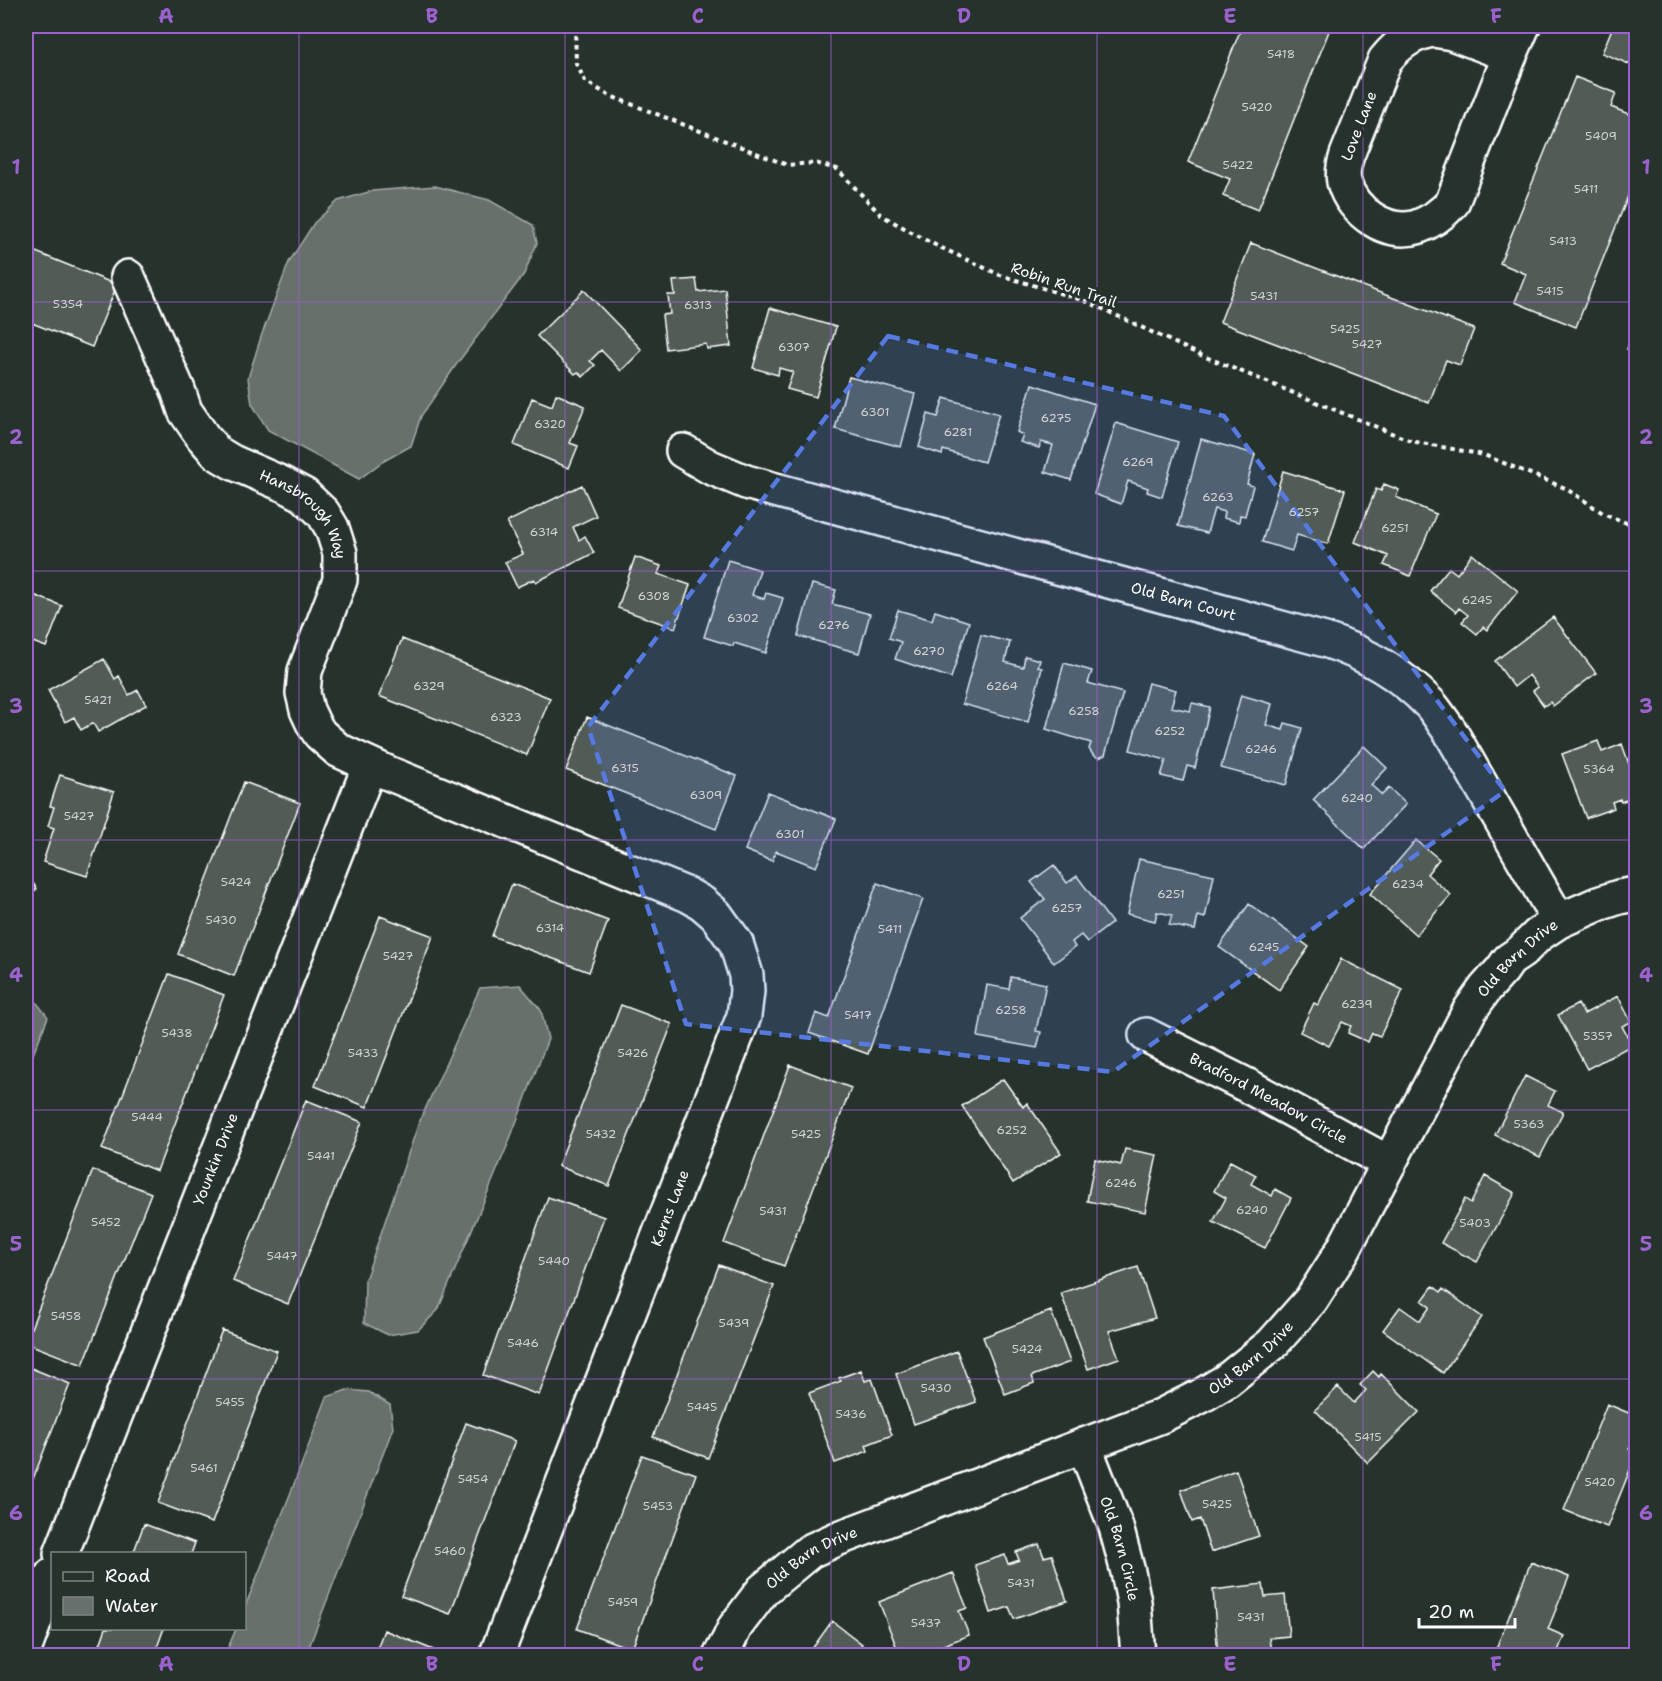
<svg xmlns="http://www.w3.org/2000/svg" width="1662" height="1681" font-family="'Shantell Sans',sans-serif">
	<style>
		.water { fill: #67706c; stroke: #a4a9a7; stroke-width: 1.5 }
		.building { fill: #515c57; stroke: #fff; stroke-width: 1.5 }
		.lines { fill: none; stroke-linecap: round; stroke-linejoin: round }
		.street-casing { stroke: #fff; stroke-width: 38 }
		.path { stroke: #fff; stroke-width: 4; stroke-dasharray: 4.5 4.5; stroke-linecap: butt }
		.street { stroke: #26332d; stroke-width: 33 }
		.marked { fill: #567ae2; fill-opacity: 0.2; stroke: #567ae2; stroke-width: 4.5; stroke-dasharray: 12 8; stroke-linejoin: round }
		.grid { fill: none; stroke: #9c61cf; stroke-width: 1.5; stroke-opacity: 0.55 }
		.labels { text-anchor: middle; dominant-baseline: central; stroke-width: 6; stroke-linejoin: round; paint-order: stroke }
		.number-label { font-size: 12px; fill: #d4d6d5 }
		.street-label { font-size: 15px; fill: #fff; stroke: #26332d }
		.neatline { fill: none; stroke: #9c61cf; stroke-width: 2 }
		.grid-label { font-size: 20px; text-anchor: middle; font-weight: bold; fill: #9c61cf }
	</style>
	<rect width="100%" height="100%" fill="#26332d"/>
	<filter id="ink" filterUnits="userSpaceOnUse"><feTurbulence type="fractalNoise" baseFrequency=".0167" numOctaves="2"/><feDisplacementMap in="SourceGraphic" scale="12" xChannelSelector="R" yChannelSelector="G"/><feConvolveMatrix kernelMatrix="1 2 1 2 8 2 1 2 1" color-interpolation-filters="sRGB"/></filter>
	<g filter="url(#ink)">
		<path class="water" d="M 435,186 L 489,200 L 533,225 L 537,243 L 524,274 L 456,365 L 421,416 L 411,446 L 382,462 L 359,479 L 268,430 L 252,404 L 248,378 L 261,337 L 289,262 L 314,223 L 338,201 L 372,191 Z
			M 520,985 L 541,1010 L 548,1039 L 508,1144 L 438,1310 L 418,1330 L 388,1335 L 364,1323 L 365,1280 L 418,1125 L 480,988 Z
			M 26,989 L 48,1017 L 26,1072 Z
			M 347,1390 L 369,1392 L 390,1405 L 393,1428 L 306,1655 L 225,1655 L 236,1629 L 244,1628 L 245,1607 L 291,1492 L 327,1397 Z"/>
		<path class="building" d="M 1242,26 L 1331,26 L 1258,210 L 1223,196 L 1230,179 L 1188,162 Z
			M 1613,26 L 1636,26 L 1636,67 L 1602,53 Z
			M 1575,77 L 1616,93 L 1611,107 L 1636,117 L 1636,146 L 1632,158 L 1636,159 L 1636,176 L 1576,327 L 1515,302 L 1526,274 L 1500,263 Z
			M 1251,243 L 1474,329 L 1460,365 L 1446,360 L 1429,403 L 1220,322 Z
			M 26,248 L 117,285 L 92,347 L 32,323 L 28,334 L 26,333 Z
			M 696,279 L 698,292 L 725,289 L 731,346 L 707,349 L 706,344 L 666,349 L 662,315 L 670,314 L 668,295 L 675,295 L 673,281 Z
			M 584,290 L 642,350 L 621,371 L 601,350 L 590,361 L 595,365 L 583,377 L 578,372 L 575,374 L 537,336 Z
			M 770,308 L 836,327 L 816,397 L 787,389 L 793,372 L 779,368 L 778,375 L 753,368 Z
			M 1636,326 L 1636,353 L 1627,349 Z
			M 849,377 L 915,394 L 901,447 L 835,429 Z
			M 1032,384 L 1095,404 L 1071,480 L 1045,472 L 1053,445 L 1041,442 L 1039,448 L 1020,442 L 1023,435 L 1017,432 Z
			M 556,394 L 585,406 L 570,443 L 578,446 L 569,468 L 514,445 L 532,398 L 552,406 Z
			M 944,398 L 999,414 L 984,462 L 943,450 L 942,455 L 919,447 L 928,414 L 938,417 Z
			M 1116,423 L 1178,442 L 1162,497 L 1147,492 L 1148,488 L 1128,481 L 1121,504 L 1094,494 Z
			M 1201,439 L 1255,454 L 1247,484 L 1253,486 L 1245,516 L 1240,515 L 1239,522 L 1223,518 L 1224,512 L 1214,509 L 1207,533 L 1178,526 Z
			M 1283,471 L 1345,490 L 1328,544 L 1297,535 L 1292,551 L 1262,542 Z
			M 1384,484 L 1399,490 L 1396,497 L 1436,514 L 1410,576 L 1384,565 L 1388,556 L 1355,542 L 1376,489 L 1381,491 Z
			M 582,485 L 596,516 L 573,527 L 579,540 L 585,536 L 594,553 L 536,582 L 534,579 L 517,587 L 505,562 L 523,554 L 507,522 Z
			M 1472,554 L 1518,591 L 1487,630 L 1483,627 L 1477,634 L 1462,622 L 1468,615 L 1459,608 L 1456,612 L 1430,591 L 1449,568 L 1457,574 Z
			M 635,557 L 661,566 L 658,574 L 690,585 L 675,628 L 618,608 Z
			M 728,560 L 760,570 L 752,595 L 764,599 L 766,593 L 783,598 L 766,653 L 734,643 L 733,646 L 704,637 Z
			M 812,584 L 836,590 L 832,604 L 870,614 L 859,653 L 798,636 Z
			M 26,592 L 62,606 L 46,647 L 30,641 L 26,652 Z
			M 898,610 L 932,620 L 935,611 L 969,622 L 951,678 L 895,659 L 901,642 L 889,638 Z
			M 1553,617 L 1596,673 L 1553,706 L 1550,702 L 1544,706 L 1533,691 L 1538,687 L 1529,675 L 1514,687 L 1495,661 Z
			M 981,635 L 1010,642 L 1005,662 L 1023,667 L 1025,656 L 1040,660 L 1038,667 L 1042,668 L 1028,722 L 962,704 Z
			M 402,639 L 550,698 L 527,755 L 379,696 Z
			M 104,659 L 115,679 L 119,676 L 129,695 L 138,690 L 146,705 L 98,732 L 93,723 L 81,730 L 74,717 L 65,722 L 48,690 Z
			M 1064,663 L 1092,671 L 1088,683 L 1123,693 L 1105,755 L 1099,758 L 1093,755 L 1089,749 L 1091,743 L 1046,729 Z
			M 1148,683 L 1176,690 L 1171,707 L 1190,711 L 1192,703 L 1210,707 L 1195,768 L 1187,766 L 1183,781 L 1161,776 L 1166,760 L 1130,750 Z
			M 1241,695 L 1272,704 L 1266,725 L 1283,730 L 1285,723 L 1302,728 L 1286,785 L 1221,768 Z
			M 587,717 L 737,776 L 716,829 L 566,770 Z
			M 1598,741 L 1602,752 L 1622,744 L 1636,784 L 1636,796 L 1621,802 L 1620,799 L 1612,802 L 1614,808 L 1586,818 L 1562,754 Z
			M 1364,746 L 1387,768 L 1371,785 L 1382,795 L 1389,788 L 1406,804 L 1364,849 L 1313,800 Z
			M 60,775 L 114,792 L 87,876 L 43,862 L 54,828 L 48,826 L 54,807 L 50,806 Z
			M 244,782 L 300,803 L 234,976 L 178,954 Z
			M 768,792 L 836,819 L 816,867 L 776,851 L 772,861 L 745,850 Z
			M 1416,840 L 1439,859 L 1427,874 L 1451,895 L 1416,935 L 1370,894 Z
			M 1139,859 L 1214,875 L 1205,918 L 1198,916 L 1195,930 L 1169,925 L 1172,915 L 1157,912 L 1155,921 L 1127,914 Z
			M 1054,865 L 1067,883 L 1077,876 L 1112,923 L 1087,942 L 1081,935 L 1072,942 L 1075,947 L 1054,963 L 1020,918 L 1045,899 L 1031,882 Z
			M 26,873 L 37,889 L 26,897 Z
			M 877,883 L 923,899 L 868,1054 L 809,1033 L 816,1013 L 829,1018 Z
			M 512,884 L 608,921 L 589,972 L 492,936 Z
			M 1249,904 L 1309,947 L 1279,990 L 1219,947 Z
			M 380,916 L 433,936 L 367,1107 L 315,1086 Z
			M 1341,959 L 1403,990 L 1380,1036 L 1372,1033 L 1368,1042 L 1348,1033 L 1351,1026 L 1342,1022 L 1329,1046 L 1300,1032 L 1314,1003 L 1318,1005 Z
			M 169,974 L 224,995 L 157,1171 L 102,1149 Z
			M 1011,977 L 1046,984 L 1036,1031 L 1041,1032 L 1037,1048 L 978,1037 L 987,985 L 1009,989 Z
			M 1618,996 L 1631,1022 L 1622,1026 L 1632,1045 L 1587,1069 L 1558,1015 L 1578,1004 L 1584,1014 Z
			M 621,1005 L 672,1024 L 609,1186 L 558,1166 Z
			M 790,1065 L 851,1088 L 784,1266 L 724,1243 Z
			M 1525,1076 L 1555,1091 L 1548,1105 L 1563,1112 L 1540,1157 L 1495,1135 Z
			M 1003,1079 L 1023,1107 L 1027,1103 L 1061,1153 L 1013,1183 L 962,1106 Z
			M 306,1100 L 362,1122 L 288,1304 L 233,1281 Z
			M 1125,1149 L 1157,1155 L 1145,1212 L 1087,1201 L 1095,1159 L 1121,1165 Z
			M 1230,1161 L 1256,1175 L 1251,1184 L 1272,1196 L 1275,1189 L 1291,1198 L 1265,1248 L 1213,1222 L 1226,1198 L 1214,1191 Z
			M 93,1170 L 151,1193 L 83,1365 L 26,1343 L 26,1341 Z
			M 1485,1176 L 1515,1193 L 1477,1262 L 1441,1243 L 1465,1199 L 1471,1203 Z
			M 548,1197 L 604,1217 L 539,1395 L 483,1375 Z
			M 719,1265 L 774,1286 L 708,1458 L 653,1437 Z
			M 1138,1267 L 1155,1318 L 1109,1331 L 1119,1358 L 1088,1369 L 1061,1293 Z
			M 1433,1286 L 1441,1292 L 1443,1289 L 1482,1317 L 1443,1373 L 1383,1330 L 1400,1307 L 1420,1321 L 1430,1307 L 1422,1301 Z
			M 1051,1311 L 1070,1362 L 1032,1376 L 1034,1383 L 1005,1394 L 983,1337 Z
			M 222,1330 L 277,1351 L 212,1523 L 158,1503 Z
			M 957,1351 L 976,1402 L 914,1424 L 896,1374 Z
			M 26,1366 L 70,1384 L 26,1497 Z
			M 861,1370 L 865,1381 L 872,1379 L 892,1435 L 866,1445 L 868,1451 L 835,1463 L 809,1393 L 841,1381 L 839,1378 Z
			M 1373,1371 L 1379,1377 L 1381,1374 L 1419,1412 L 1368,1463 L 1315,1410 L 1338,1387 L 1354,1403 L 1366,1390 L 1360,1385 Z
			M 1607,1404 L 1636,1416 L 1636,1430 L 1629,1449 L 1636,1452 L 1636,1455 L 1607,1527 L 1564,1510 Z
			M 466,1423 L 515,1441 L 450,1614 L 401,1596 Z
			M 642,1455 L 696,1474 L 632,1649 L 577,1629 Z
			M 1236,1470 L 1259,1536 L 1211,1552 L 1200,1519 L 1192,1522 L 1181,1490 Z
			M 144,1524 L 195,1543 L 191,1554 L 133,1554 Z
			M 1039,1544 L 1044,1557 L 1052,1555 L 1067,1601 L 1014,1619 L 1009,1607 L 991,1613 L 975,1565 L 1005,1555 L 1008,1564 L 1019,1560 L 1016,1552 Z
			M 1531,1562 L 1569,1577 L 1548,1629 L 1564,1636 L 1556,1656 L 1506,1656 L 1495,1651 Z
			M 953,1573 L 967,1608 L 959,1611 L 969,1635 L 916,1656 L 900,1656 L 879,1602 Z
			M 1263,1584 L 1265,1597 L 1285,1595 L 1289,1636 L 1269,1638 L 1271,1651 L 1218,1656 L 1213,1590 Z
			M 832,1621 L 862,1644 L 860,1647 L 869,1653 L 867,1656 L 807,1656 Z
			M 106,1628 L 164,1628 L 154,1656 L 96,1656 Z
			M 384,1630 L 436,1651 L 435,1656 L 374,1656 Z"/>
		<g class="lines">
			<g class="street-casing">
				<g id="street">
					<path d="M 1434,30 L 1452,33 L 1510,55 L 1452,203 C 1442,214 1431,222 1417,227 C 1387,236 1352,212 1344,182 C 1342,173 1344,164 1347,155 L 1385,60 C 1399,43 1413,33 1434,30 Z"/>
					<path d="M 1510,55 L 1523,26"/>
					<path id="s1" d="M 128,277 L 178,390 L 185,411 L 203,437 L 217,453 L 232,462 L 285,485 L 304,495 L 323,513 L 332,528 L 340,553 L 340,580 L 305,671 L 303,693 L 307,710 L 314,725 L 320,734 L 338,750 L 388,773 L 688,895 L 702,903 L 716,915 L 736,943 L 746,975 L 747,991 L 744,1016 L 496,1656"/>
					<path id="s2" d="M 683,451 L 710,467 L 746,482 L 1325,640 C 1365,653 1401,674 1430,704 C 1437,712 1443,722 1450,731 L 1559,921"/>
					<path id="s3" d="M 1146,1035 L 1246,1085 L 1389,1163"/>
					<path id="s4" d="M 1084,1445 L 1116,1527 L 1128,1572 L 1134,1602 L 1138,1656"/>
					<path id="s5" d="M 61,1554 L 370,765"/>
					<path d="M 26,1645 L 52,1575"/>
					<path id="s6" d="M 720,1656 L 729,1640 L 735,1627 L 763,1590 L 810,1551 L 839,1538 L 1161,1416 L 1201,1396 L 1226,1381 L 1272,1344 L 1311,1300 L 1343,1250 L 1470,1010 L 1485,989 L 1502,970 L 1509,960 L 1521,952 L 1538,935 L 1559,921 L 1598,904 L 1619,897 L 1636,894"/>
				</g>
			</g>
			<path class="path" d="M 575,26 L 576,63 L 585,81 L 608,95 L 787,165 L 815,163 L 837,169 L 881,215 L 931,243 L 1000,275 L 1088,302 L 1196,353 L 1411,441 L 1484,455 L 1565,488 L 1603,513 L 1636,527
				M 26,41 L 34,26"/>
			<use href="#street" class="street"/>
		</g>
	</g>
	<path class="marked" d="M 888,336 L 1224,416 L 1505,791 L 1113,1072 L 686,1024 L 588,727 Z"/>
	<path class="grid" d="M 299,26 L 299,1656M 565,26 L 565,1656M 831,26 L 831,1656M 1097,26 L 1097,1656M 1363,26 L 1363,1656M 26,302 L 1636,302M 26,571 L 1636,571M 26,840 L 1636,840M 26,1110 L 1636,1110M 26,1379 L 1636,1379"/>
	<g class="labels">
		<g class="number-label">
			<text x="1281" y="54">5418</text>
			<text x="1257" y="107">5420</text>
			<text x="1601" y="136">5409</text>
			<text x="1238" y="165">5422</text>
			<text x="1586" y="189">5411</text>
			<text x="1563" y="241">5413</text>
			<text x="1550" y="291">5415</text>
			<text x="1264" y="296">5431</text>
			<text x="68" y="304">5354</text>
			<text x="698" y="305">6313</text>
			<text x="1345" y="329">5425</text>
			<text x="1367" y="344">5427</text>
			<text x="794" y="347">6307</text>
			<text x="875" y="412">6301</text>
			<text x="1056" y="418">6275</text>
			<text x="550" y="424">6320</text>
			<text x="958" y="432">6281</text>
			<text x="1138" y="462">6269</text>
			<text x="1218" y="497">6263</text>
			<text x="1304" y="512">6257</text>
			<text x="1395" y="528">6251</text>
			<text x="544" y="532">6314</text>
			<text x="654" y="596">6308</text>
			<text x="1477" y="600">6245</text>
			<text x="743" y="618">6302</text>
			<text x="834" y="625">6276</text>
			<text x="929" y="651">6270</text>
			<text x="429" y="686">6329</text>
			<text x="1002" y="686">6264</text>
			<text x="98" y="700">5421</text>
			<text x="1084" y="711">6258</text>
			<text x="506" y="717">6323</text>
			<text x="1170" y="731">6252</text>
			<text x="1261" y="749">6246</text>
			<text x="625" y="768">6315</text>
			<text x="1599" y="769">5364</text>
			<text x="706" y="795">6309</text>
			<text x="1357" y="798">6240</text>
			<text x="79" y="816">5427</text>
			<text x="790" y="834">6301</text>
			<text x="236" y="882">5424</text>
			<text x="1408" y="884">6234</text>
			<text x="1171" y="894">6251</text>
			<text x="1067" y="908">6257</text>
			<text x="221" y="920">5430</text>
			<text x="550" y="928">6314</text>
			<text x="890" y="929">5411</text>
			<text x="1264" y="947">6245</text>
			<text x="398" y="956">5427</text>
			<text x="1357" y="1004">6239</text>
			<text x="1011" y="1010">6258</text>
			<text x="858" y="1015">5417</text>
			<text x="177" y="1033">5438</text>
			<text x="1598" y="1036">5357</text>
			<text x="363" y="1053">5433</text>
			<text x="633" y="1053">5426</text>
			<text x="147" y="1117">5444</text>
			<text x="1529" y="1124">5363</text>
			<text x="1012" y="1130">6252</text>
			<text x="601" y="1134">5432</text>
			<text x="806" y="1134">5425</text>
			<text x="321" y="1156">5441</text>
			<text x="1121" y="1183">6246</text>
			<text x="1252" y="1210">6240</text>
			<text x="773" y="1211">5431</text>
			<text x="106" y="1222">5452</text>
			<text x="1475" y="1223">5403</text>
			<text x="282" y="1256">5447</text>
			<text x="554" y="1261">5440</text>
			<text x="66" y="1316">5458</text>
			<text x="734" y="1323">5439</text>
			<text x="523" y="1343">5446</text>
			<text x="1027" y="1349">5424</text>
			<text x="936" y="1388">5430</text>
			<text x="230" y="1402">5455</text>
			<text x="702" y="1407">5445</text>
			<text x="851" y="1414">5436</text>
			<text x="1368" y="1437">5415</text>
			<text x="204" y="1468">5461</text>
			<text x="473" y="1479">5454</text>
			<text x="1600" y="1482">5420</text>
			<text x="1217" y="1504">5425</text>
			<text x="658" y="1506">5453</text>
			<text x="450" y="1551">5460</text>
			<text x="1021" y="1583">5431</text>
			<text x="623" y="1602">5459</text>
			<text x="1251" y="1617">5431</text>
			<text x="926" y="1623">5437</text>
		</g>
		<g class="street-label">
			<text transform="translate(1359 126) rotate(-69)">Love Lane</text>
			<text transform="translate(1064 285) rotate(19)">Robin Run Trail</text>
			<text stroke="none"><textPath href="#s1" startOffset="309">Hansbrough Way</textPath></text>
			<text stroke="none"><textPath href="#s2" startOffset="524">Old Barn Court</textPath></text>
			<text stroke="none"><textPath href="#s6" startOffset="1110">Old Barn Drive</textPath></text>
			<text stroke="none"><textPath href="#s3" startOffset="138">Bradford Meadow Circle</textPath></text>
			<text stroke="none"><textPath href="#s5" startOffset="424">Younkin Drive</textPath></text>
			<text transform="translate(670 1208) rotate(-69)">Kerns Lane</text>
			<text stroke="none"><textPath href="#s6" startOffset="624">Old Barn Drive</textPath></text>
			<text stroke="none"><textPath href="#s4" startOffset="110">Old Barn Circle</textPath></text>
			<text stroke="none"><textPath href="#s6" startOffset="138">Old Barn Drive</textPath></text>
		</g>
	</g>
	<rect width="1662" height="1681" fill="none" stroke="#26332d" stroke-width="66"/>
	<rect x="51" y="1552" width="195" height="78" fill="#26332d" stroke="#7d8581" stroke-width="1.5"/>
	<rect x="63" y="1572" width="30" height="9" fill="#26332d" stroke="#7d8581" stroke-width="1.5"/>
	<text x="105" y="1582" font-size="18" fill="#ffffff">Road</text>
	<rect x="63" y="1597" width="30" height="18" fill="#67706c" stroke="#7d8581" stroke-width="1.5"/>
	<text x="105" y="1612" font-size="18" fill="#ffffff">Water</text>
	<path d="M1419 1618v9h96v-9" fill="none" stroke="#ffffff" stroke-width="3"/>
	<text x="1428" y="1618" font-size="18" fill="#ffffff" stroke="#26332d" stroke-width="4.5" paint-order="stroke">20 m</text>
	<rect x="33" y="33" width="1596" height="1615" class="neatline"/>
	<g class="grid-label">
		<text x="166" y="23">A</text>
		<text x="432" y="23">B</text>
		<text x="698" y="23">C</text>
		<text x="964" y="23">D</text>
		<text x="1230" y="23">E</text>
		<text x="1496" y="23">F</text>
		<text x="16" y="174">1</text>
		<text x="1646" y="174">1</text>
		<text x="16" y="444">2</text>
		<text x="1646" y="444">2</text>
		<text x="16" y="713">3</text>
		<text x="1646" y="713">3</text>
		<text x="16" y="982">4</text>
		<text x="1646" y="982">4</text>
		<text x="16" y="1251">5</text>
		<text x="1646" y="1251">5</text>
		<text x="16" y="1520">6</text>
		<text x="1646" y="1520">6</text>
		<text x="166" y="1671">A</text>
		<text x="432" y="1671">B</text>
		<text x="698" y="1671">C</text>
		<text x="964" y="1671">D</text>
		<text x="1230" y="1671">E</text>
		<text x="1496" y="1671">F</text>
	</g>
</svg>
